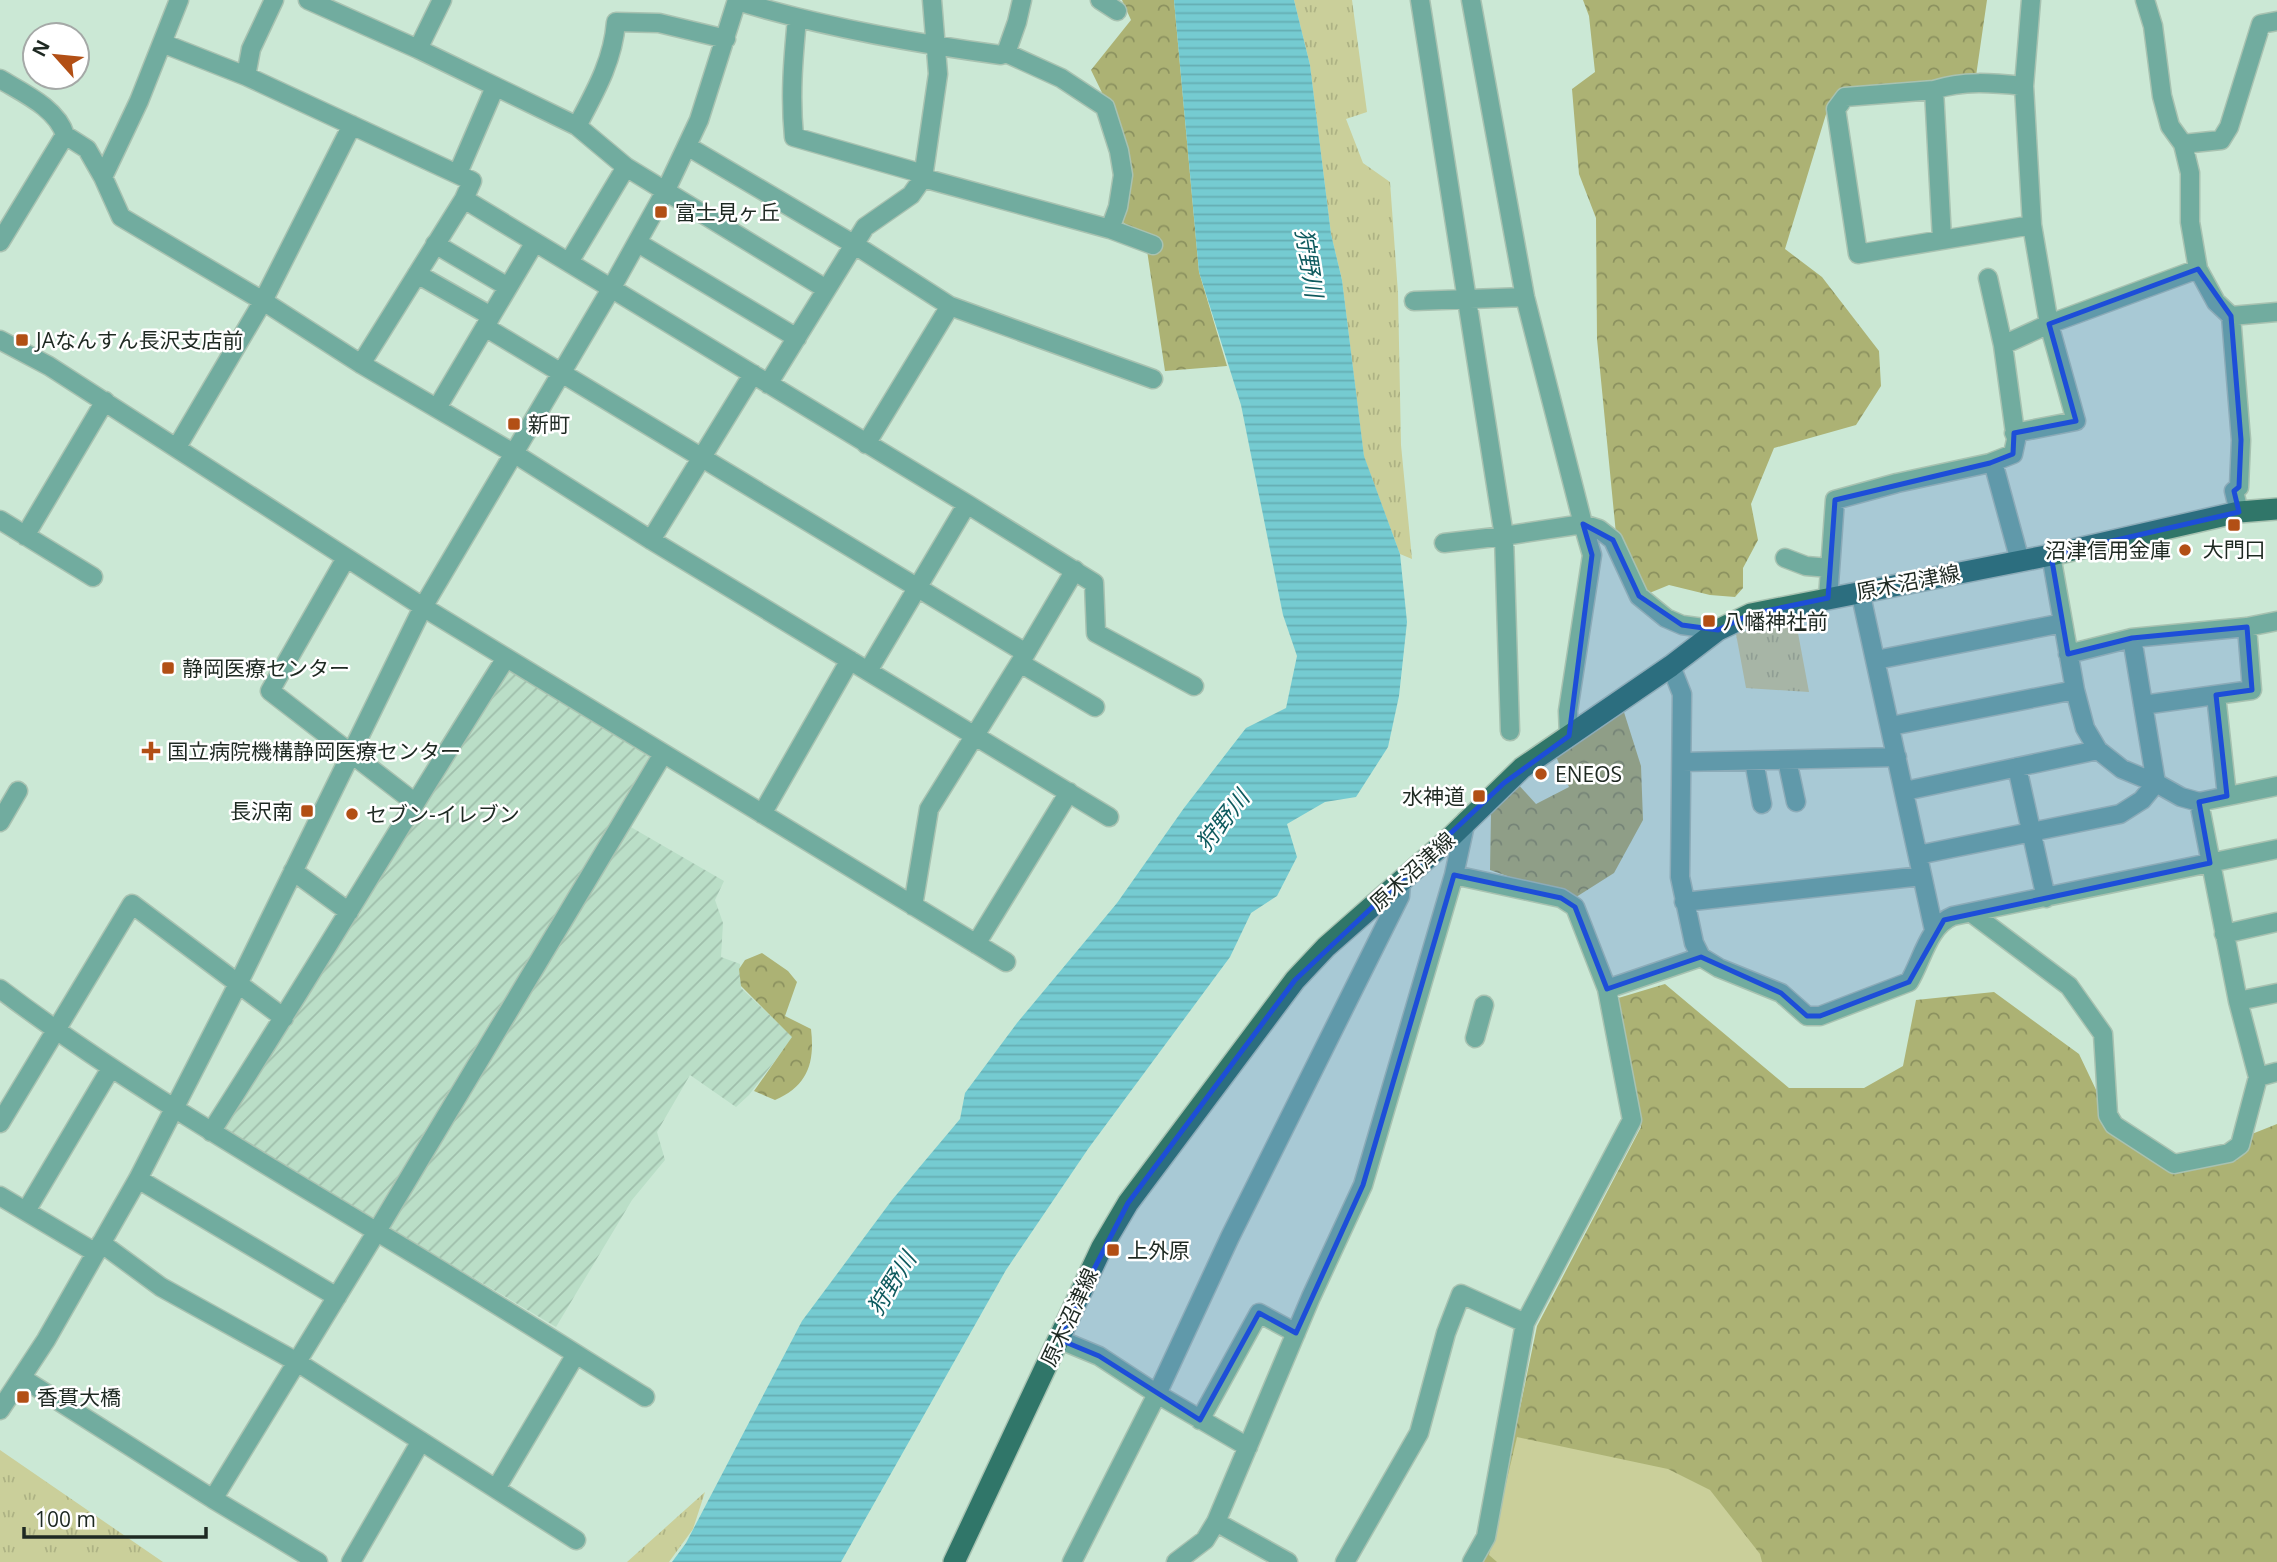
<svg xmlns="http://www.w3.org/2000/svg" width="2277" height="1562" font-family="'Open Sans','Noto Sans JP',sans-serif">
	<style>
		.industrial { fill: url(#industrial-furrows) }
		.grass { fill: url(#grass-tufts) }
		.forest { fill: url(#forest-crowns) }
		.garden { fill: #cacf9a }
		.water { fill: url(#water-rules) }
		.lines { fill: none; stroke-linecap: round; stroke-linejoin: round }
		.minor-casing { stroke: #a8c2b1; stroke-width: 21 }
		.major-casing { stroke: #a8c2b1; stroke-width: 24 }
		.minor { stroke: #71ac9f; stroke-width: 18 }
		.major { stroke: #307669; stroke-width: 21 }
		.marked { fill: #1d4ed8; fill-opacity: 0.2; stroke: #1d4ed8; stroke-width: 5; stroke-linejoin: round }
		.poi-dot { fill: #b24f15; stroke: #fff; stroke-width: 2.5 }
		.labels { text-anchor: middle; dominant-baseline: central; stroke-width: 5; stroke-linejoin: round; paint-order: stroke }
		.poi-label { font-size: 21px; fill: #1e2922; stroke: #fff; text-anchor: start }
		.street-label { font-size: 21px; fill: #1e2922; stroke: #fff }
		.water-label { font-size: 23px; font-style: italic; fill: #0e5a5e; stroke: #fff }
	</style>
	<defs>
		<pattern id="industrial-furrows" width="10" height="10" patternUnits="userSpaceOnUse" patternTransform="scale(1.75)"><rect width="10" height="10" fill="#badec7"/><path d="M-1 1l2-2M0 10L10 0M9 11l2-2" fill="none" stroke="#9fbeab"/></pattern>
		<pattern id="grass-tufts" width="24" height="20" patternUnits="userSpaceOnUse" patternTransform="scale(1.75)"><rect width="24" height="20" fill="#cacf9a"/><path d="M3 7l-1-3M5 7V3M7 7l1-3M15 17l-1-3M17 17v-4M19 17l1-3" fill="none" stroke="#adb284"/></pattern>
		<pattern id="forest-crowns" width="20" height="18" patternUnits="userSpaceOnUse" patternTransform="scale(1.75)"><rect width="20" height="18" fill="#acb274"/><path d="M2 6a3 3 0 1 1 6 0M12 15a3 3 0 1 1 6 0" fill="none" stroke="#8b915f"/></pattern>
		<pattern id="water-rules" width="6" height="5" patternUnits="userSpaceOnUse" patternTransform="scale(1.75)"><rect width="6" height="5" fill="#75cbd1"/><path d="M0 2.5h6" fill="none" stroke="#65aeb3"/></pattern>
	</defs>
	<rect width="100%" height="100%" fill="#cbe8d5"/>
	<path class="industrial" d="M 504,667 L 649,757 L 372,1219 L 221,1127 Z
		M 629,826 L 724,881 L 715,900 L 723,923 L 721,957 L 740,964 L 741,988 L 793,1037 L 749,1095 L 736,1107 L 690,1075 L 657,1132 L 665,1160 L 632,1200 L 556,1327 L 388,1227 Z"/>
	<path class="grass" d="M 1294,0 L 1352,0 L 1367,112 L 1346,119 L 1363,163 L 1390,182 L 1398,293 L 1401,445 L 1412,559 L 1400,554 L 1364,457 L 1342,280 L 1331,234 L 1310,65 Z
		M 1795,617 L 1809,692 L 1746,688 L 1736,634 Z
		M 0,1450 L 163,1562 L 0,1562 Z
		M 705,1492 L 693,1529 L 669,1562 L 627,1562 Z"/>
	<path class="forest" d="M 1122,0 L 1174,0 L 1199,272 L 1227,366 L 1165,371 L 1145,237 L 1118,219 L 1109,107 L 1091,70 L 1131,20 Z
		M 1583,0 L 1987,0 L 1976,76 L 1846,92 L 1827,111 L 1785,249 L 1822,277 L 1879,351 L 1881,386 L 1856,425 L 1774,448 L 1751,504 L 1758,540 L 1743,568 L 1743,588 L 1735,597 L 1710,595 L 1669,585 L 1647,594 L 1616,534 L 1597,339 L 1596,218 L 1579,174 L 1572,89 L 1595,72 L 1589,16 Z
		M 1623,709 L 1641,766 L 1643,820 L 1614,873 L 1573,899 L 1490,870 L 1491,813 L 1516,782 L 1536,804 L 1569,787 L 1555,754 Z
		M 762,953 L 788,971 L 797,982 L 785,1016 L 811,1029 C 815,1062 808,1086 775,1100 L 754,1091 L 792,1037 L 741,986 L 739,969 L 745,960 Z
		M 1665,984 L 1789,1088 L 1864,1088 L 1903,1066 L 1916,1000 L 1994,992 L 2079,1054 L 2108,1115 L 2138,1144 L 2189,1159 L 2277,1124 L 2277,1562 L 1482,1562 L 1492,1543 L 1537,1326 L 1641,1127 L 1615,999 Z"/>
	<path class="garden" d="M 1517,1437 L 1668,1469 L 1710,1490 L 1760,1554 L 1762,1562 L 1497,1562 L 1489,1555 Z"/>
	<path class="water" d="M 1174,0 L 1294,0 L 1310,65 L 1331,234 L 1342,280 L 1364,456 L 1400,554 L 1407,622 L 1399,696 L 1388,747 L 1356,797 L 1325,802 L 1287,824 L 1297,857 L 1277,896 L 1251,913 L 1230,957 L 1088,1149 L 1006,1270 L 841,1562 L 672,1562 L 686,1543 L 802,1321 L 892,1200 L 960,1119 L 965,1093 L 1017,1023 L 1117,903 L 1184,808 L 1246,728 L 1286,708 L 1297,656 L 1283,615 L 1241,405 L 1199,272 Z"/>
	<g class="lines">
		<g class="minor-casing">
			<path id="minor" d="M 308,0 L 418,49 L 577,126 L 626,167 L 826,289
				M 1100,0 L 1117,11
				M 1420,0 L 1504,536 L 1583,524 L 1592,555 L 1568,711 L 1569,736
				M 1471,0 L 1525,297 L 1583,524 L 1599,529 L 1613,540 L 1639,596 L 1666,618 L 1682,625 L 1718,630
				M 2145,0 L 2153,26 L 2162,96 L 2170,126 L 2183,144 L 2190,173 L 2190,222 L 2198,269 L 2216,302 L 2231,316 L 2241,440 L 2239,487 L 2234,491 L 2239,512
				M 737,1 C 823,27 912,43 1001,55 L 1006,53 L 1061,78 L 1105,107 L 1119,151 L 1123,175 L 1118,207 L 1110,229
				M 797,19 C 793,60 790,97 794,137 L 913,171 L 923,178 L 938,74 L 932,0
				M 162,43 L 246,76 L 472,181 L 464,199 L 967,504 L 1094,583 L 1096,633 L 1194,686
				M 418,49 L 442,0
				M 1006,53 L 1017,22 L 1022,0
				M 246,76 L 251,49 L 274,0
				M 0,79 C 23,93 57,108 65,135 L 87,149 L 103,177 L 121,217 L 263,301 L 361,364 L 515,454 L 651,540 L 1109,817
				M 2024,86 C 1994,83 1963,80 1934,90 L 1845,97 L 1836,109 L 1858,254 L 2032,225
				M 1934,90 L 1942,239
				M 577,126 C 595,92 613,61 616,22 L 659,23 L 726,39
				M 2183,144 L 2221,140 L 2229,127 L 2261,24 L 2277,21
				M 687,146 L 855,245 L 950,306 L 1153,379
				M 458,173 L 495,87
				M 103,177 L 139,101 L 179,0
				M 0,242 L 65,135
				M 638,243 L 797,338
				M 435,244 L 508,287
				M 569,262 L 626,167
				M 417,274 L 491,316 L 485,327
				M 1988,278 L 2003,345
				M 1414,301 L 1525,297
				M 491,316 L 535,242
				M 2231,316 L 2277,312
				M 0,340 L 49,366 L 423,607 L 1006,962
				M 361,364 L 464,199
				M 768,384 L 865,227 L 911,195 L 923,178 L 1110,229 L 1153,245
				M 437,408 L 485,327 L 1026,653 L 929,809 L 913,906
				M 2014,433 L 2076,421 L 2049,324 L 2032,225 L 2024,86 L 2031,0
				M 866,444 L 950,306
				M 177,447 L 263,301 L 352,125
				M 1993,462 L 2020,561
				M 0,520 L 93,577
				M 25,536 L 105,401
				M 651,540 L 753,374
				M 1444,543 L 1504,536 L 1510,731
				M 2051,555 L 2075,690 L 2085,728 L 2098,750 L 2122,769 L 2156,783 L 2181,797 L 2199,802 L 2277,786
				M 346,558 L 270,691 L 414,802
				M 1785,558 L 1806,566 L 1830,568
				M 1860,591 L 1934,930
				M 1828,598 L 1835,500 L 1897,483 L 1990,463 L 2013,454 L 2016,440 L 2003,345 L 2049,324 L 2198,269
				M 1026,653 L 1075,570
				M 2068,654 L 2132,638 L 2247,627 L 2277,621
				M 1876,660 L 2063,623
				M 1020,663 L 1095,707
				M 1671,666 L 1682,694 L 1680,877 L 1694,943 L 1701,957 L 1719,968 L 1781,993 L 1807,1016 L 1820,1016 L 1909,982 C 1922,961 1928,926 1953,916 L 2277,849
				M 868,671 L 967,504
				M 2216,695 L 2227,796
				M 2143,705 L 2252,690 L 2247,627
				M 1891,726 L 2075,690
				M 1787,760 L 1796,802
				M 1754,761 L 1762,804
				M 1682,762 L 1897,757
				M 2017,767 L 2046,898
				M 1905,791 L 2098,750
				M 762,814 L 850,660
				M 0,822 L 18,791
				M 1918,855 L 2120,814 L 2142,800 L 2156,783 L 2132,638
				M 293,871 L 349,912
				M 1454,875 L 1561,898 L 1575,907 L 1607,989 L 1632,1120 L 1525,1323 L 1486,1537 L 1472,1562
				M 1684,902 L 1922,876
				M 1973,914 L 2069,986 L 2103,1034 L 2108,1115 L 2114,1125 L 2174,1164 L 2229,1153 L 2240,1145 L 2258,1077 L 2238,1001 L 2199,802
				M 2224,934 L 2277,922
				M 976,944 L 1069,792
				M 0,989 C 119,1079 247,1153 374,1230 C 465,1284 555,1341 645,1397
				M 1607,989 L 1701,957
				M 2238,1001 L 2277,993
				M 1475,1038 L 1484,1005
				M 2258,1077 L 2277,1072
				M 0,1123 L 132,904 L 284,1018
				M 211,1132 C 312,975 406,815 506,658
				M 138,1179 L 337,1297
				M 0,1196 L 96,1253
				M 26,1211 L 111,1068
				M 101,1243 L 161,1287 L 297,1362 L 576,1540
				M 1058,1339 L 1099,1356 L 1157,1394 L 1248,1447
				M 22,1378 L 213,1499 L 318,1562
				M 0,1410 L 46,1340 L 138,1179 L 238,984 L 423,607 L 611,289 L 665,192 L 699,120 L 737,0
				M 1200,1420 L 1259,1313 L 1296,1333
				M 497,1487 L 576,1354
				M 213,1499 L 377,1231 L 663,754
				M 1216,1522 L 1288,1562
				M 351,1562 L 421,1441
				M 1072,1562 L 1157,1394 L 1230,1237 L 1400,896 L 1401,882
				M 1176,1562 L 1205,1540 L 1216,1522 L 1311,1297 L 1363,1185 L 1454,875 L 1466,820
				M 1345,1562 L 1419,1433 L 1446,1333 L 1461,1294 L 1525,1323"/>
		</g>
		<g class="major-casing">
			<path id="major" d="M 954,1562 L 1102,1247 L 1128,1203 L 1295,980 L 1326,947 L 1450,838 L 1522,768 L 1671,666 L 1718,630 L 1751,614 L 2051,555 L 2239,512 L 2277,509"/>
		</g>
		<use href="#minor" class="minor"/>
		<use href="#major" class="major"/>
	</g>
	<path class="marked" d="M 2198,269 L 2231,316 L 2241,440 L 2239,487 L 2234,491 L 2239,512 L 2051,555 L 2068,654 L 2132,638 L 2247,627 L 2252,690 L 2216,695 L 2227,796 L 2199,802 L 2210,863 L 1944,920 L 1909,982 L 1820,1016 L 1807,1016 L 1781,993 L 1701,957 L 1607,989 L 1575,907 L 1561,898 L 1454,875 L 1363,1185 L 1296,1333 L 1259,1313 L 1200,1420 L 1099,1356 L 1058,1339 L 1128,1203 L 1295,980 L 1504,783 L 1569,736 L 1592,555 L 1583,524 L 1613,540 L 1639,596 L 1682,625 L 1718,630 L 1751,614 L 1828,598 L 1835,500 L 1990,463 L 2013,454 L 2014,433 L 2076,421 L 2049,324 Z"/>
	<g class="poi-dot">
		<rect x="654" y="205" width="14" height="14" rx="3.5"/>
		<rect x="15" y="333" width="14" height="14" rx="3.5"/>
		<rect x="507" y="417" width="14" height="14" rx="3.5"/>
		<rect x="2227" y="518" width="14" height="14" rx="3.5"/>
		<circle cx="2185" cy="550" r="7"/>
		<rect x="1702" y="614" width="14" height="14" rx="3.5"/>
		<rect x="161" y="661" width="14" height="14" rx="3.5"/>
		<path d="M147.5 740.5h7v7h7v7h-7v7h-7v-7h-7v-7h7z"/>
		<circle cx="1541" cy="774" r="7"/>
		<rect x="1472" y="789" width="14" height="14" rx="3.5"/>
		<rect x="300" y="804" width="14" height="14" rx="3.5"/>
		<circle cx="352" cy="814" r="7"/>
		<rect x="1106" y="1243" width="14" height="14" rx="3.5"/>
		<rect x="16" y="1390" width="14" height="14" rx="3.5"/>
	</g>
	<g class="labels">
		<g class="poi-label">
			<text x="675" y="212">富士見ヶ丘</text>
			<text x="36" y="340">JAなんすん長沢支店前</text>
			<text x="528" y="424">新町</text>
			<text x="2234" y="549" text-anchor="middle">大門口</text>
			<text x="2171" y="550" text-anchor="end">沼津信用金庫</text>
			<text x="1723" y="621">八幡神社前</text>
			<text x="182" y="668">静岡医療センター</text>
			<text x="167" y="751">国立病院機構静岡医療センター</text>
			<text x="1555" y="774">ENEOS</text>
			<text x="1465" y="796" text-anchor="end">水神道</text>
			<text x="293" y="811" text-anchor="end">長沢南</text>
			<text x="366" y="814">セブン-イレブン</text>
			<text x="1127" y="1250">上外原</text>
			<text x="37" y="1397">香貫大橋</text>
		</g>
		<g class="street-label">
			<text transform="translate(1908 582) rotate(-11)">原木沼津線</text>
			<text transform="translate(1412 871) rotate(-42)">原木沼津線</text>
			<text transform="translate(1069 1317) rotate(-65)">原木沼津線</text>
		</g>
		<g class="water-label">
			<text transform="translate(1310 263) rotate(81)">狩野川</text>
			<text transform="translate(1222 820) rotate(-52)">狩野川</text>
			<text transform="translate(891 1283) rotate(-58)">狩野川</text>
		</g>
	</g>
	<g transform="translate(56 56) rotate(297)"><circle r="33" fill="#ffffff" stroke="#a5a9a7" stroke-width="2"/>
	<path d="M0-5L12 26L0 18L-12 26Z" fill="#b24f15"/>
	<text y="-10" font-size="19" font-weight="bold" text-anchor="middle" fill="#1e2922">N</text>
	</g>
	<path d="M24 1527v10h182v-10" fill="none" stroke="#1e2922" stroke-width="3.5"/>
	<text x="35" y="1527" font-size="21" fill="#1e2922" stroke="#ffffff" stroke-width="5" paint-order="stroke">100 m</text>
</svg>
